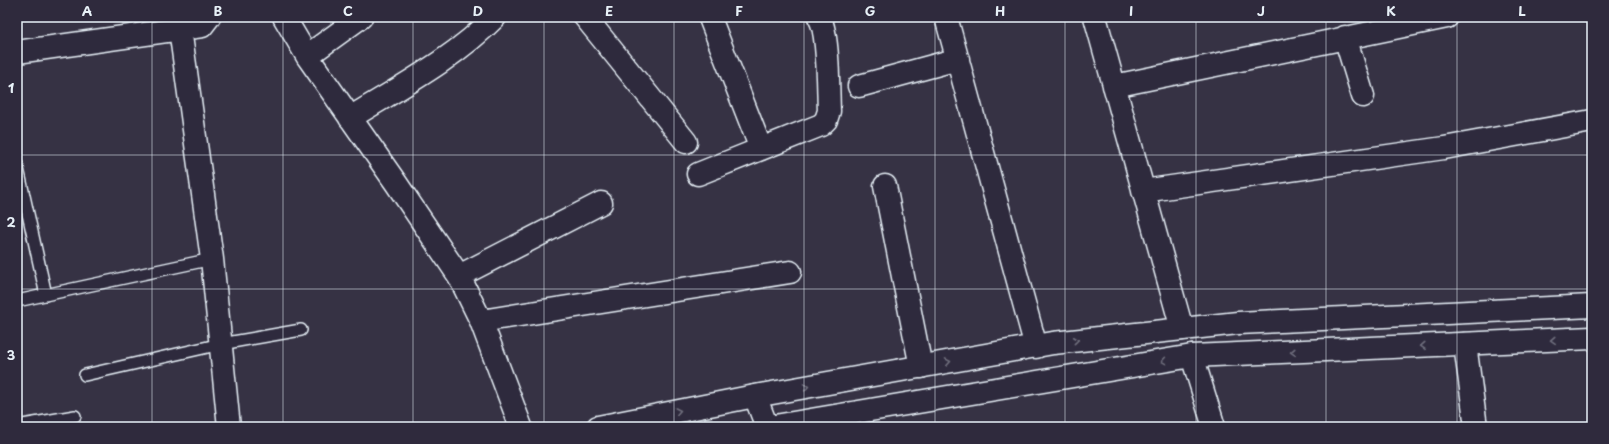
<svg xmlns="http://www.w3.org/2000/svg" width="1609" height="444" font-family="'Playpen Sans',sans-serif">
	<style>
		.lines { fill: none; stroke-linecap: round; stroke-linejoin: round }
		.service-casing { stroke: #e8f1f8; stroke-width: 14 }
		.minor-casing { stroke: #e8f1f8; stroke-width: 25 }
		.tertiary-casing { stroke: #e8f1f8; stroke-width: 25 }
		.service { stroke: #2f2a3d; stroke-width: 11 }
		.minor { stroke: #2f2a3d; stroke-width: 22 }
		.tertiary { stroke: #2f2a3d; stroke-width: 22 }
		.oneway { stroke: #70707e }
		.grid { fill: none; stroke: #e8f1f8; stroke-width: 1; stroke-opacity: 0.55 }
		.neatline { fill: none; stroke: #e8f1f8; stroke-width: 1.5 }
		.grid-label { font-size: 13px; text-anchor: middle; font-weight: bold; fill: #e8f1f8 }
	</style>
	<rect width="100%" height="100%" fill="#363244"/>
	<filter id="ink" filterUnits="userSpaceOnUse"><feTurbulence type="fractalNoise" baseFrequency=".025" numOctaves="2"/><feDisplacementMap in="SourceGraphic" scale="8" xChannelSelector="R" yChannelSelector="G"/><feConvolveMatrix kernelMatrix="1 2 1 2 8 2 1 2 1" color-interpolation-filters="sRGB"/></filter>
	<g filter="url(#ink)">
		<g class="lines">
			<g class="service-casing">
				<path id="service" d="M 17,164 L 46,295
					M 17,301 L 212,259
					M 85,375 L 221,344 L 301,330
					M 17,426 L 75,416"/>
			</g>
			<g class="minor-casing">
				<path id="minor" d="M 284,17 L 307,56 L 396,183 L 459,276 L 481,321 L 521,427
					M 585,17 L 686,142
					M 946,17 L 1036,347
					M 1095,17 L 1182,329
					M 710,18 L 761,149
					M 180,29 L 212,259 L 229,427
					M 1345,37 L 1363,96
					M 17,52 L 202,26 L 209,17
					M 307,56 L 361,17
					M 859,86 L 958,59
					M 1114,86 L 1447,17
					M 350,118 C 400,87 454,59 495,17
					M 698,174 L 821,125 L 826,120 L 829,111 C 828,91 829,32 819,17
					M 885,186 L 921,367
					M 1143,191 L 1444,148 L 1592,121
					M 459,276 L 601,203
					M 481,321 L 790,272
					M 1465,344 L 1476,427
					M 1192,356 L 1214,427
					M 755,396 L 767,427"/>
			</g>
			<g class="tertiary-casing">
				<path id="tertiary" d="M 598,427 L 755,396 L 1053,343 L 1238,323 L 1592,306
					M 769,427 L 1192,356 L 1592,338"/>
			</g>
			<use href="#service" class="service"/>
			<use href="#minor" class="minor"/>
			<use href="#tertiary" class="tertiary"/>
		</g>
		<defs><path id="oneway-chevron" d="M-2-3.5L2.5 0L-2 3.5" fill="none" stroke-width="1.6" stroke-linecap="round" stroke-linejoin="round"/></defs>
		<g class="oneway">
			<use href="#oneway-chevron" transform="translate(1076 340) rotate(-6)"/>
			<use href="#oneway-chevron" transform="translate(1553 340) rotate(177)"/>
			<use href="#oneway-chevron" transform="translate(1423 346) rotate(177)"/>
			<use href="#oneway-chevron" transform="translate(1293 352) rotate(177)"/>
			<use href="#oneway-chevron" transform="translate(1164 361) rotate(171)"/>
			<use href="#oneway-chevron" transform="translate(948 362) rotate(-10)"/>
			<use href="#oneway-chevron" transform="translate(806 387) rotate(-10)"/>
			<use href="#oneway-chevron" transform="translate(678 411) rotate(-11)"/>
		</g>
	</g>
	<path class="grid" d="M 152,17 L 152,427M 283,17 L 283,427M 413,17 L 413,427M 544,17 L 544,427M 674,17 L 674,427M 804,17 L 804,427M 935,17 L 935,427M 1065,17 L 1065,427M 1196,17 L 1196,427M 1326,17 L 1326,427M 1457,17 L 1457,427M 17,155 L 1592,155M 17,289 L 1592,289"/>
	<rect width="1609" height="444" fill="none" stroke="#2f2a3d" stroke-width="44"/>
	<rect x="22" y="22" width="1565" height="400" class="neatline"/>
	<g class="grid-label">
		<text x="87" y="16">A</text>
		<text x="218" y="16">B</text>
		<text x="348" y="16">C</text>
		<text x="478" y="16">D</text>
		<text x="609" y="16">E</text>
		<text x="739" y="16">F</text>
		<text x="870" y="16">G</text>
		<text x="1000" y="16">H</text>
		<text x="1131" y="16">I</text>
		<text x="1261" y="16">J</text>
		<text x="1391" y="16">K</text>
		<text x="1522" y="16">L</text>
		<text x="11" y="93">1</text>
		<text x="11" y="227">2</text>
		<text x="11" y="360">3</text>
	</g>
</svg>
